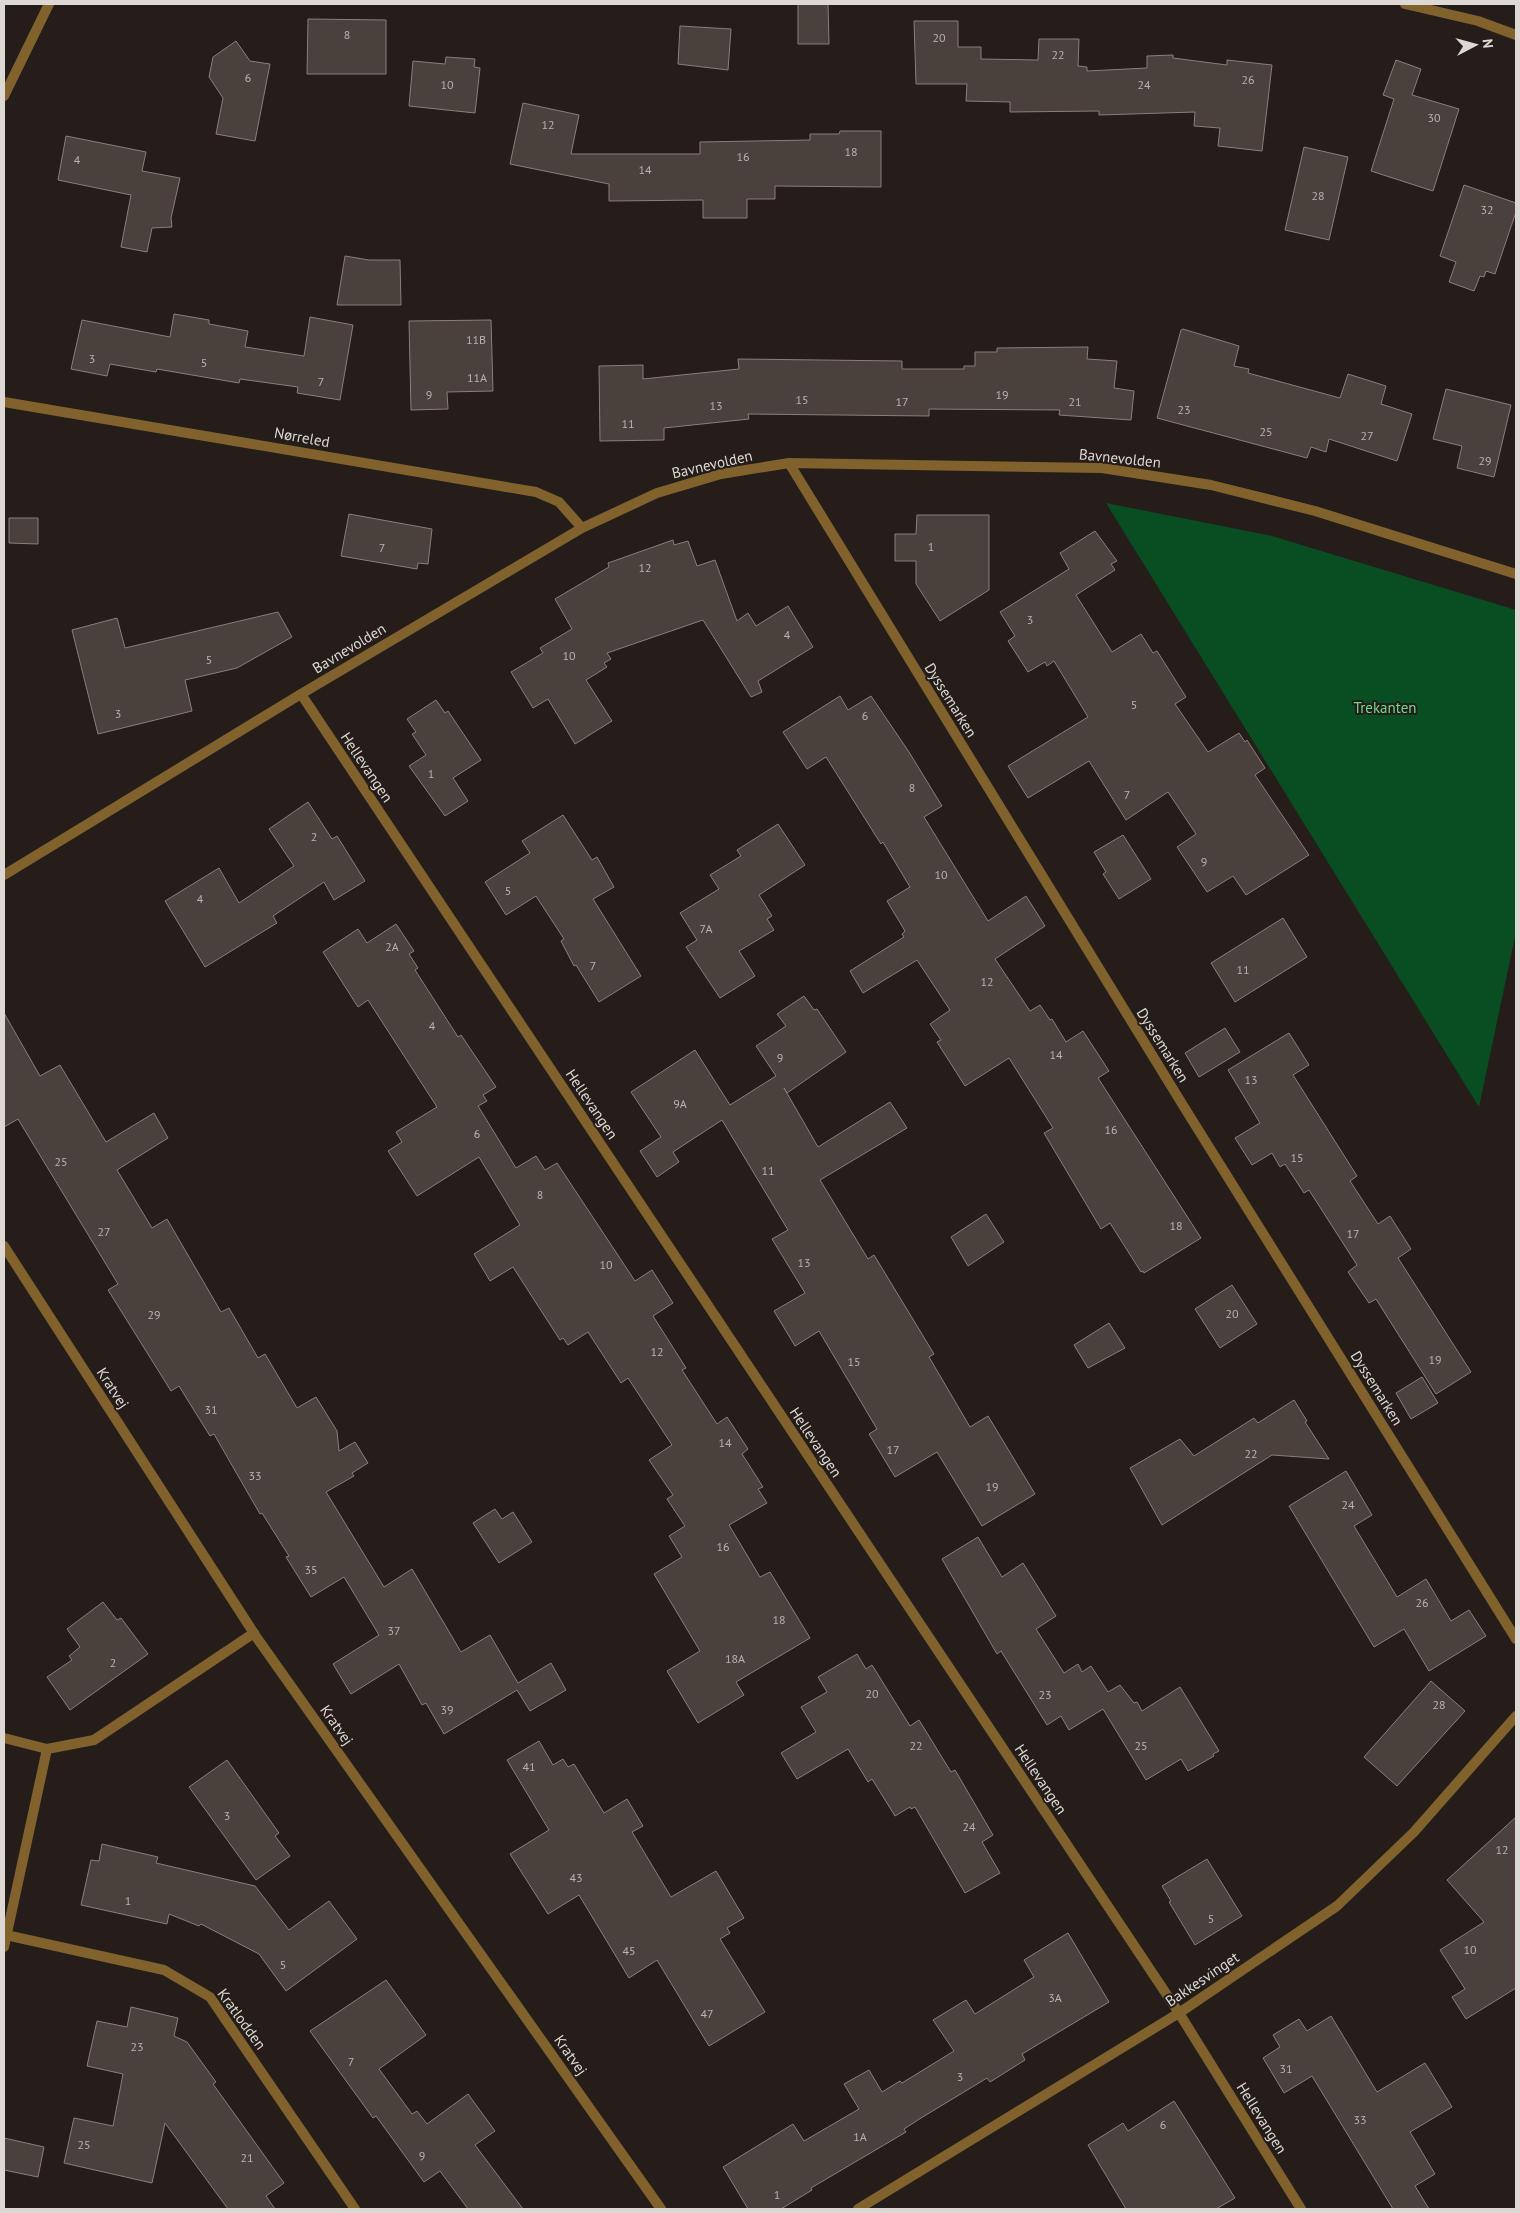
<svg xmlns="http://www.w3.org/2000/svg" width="1520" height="2213" font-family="'PT Sans',sans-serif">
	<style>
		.green { fill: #094d23 }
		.building { fill: #4a413c; stroke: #8a7f7a }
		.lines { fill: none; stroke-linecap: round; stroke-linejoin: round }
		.minor { stroke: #81622d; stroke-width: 10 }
		.tertiary { stroke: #81622d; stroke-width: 10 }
		.labels { text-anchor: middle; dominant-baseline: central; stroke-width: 4; stroke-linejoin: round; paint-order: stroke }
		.number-label { font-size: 12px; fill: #b9b2af }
		.street-label { font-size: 15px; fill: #ded8d5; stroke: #251d19 }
		.park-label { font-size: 15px; fill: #6eda8a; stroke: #251d19 }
	</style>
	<rect width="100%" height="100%" fill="#251d19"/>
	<path class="green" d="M 1106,503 L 1272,536 L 1516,610 L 1516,932 L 1479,1107 Z"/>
	<path class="building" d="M 798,4 L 828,4 L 829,44 L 798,44 Z
		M 308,19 L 386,20 L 386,74 L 307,74 Z
		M 914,21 L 958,21 L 958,47 L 981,47 L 981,59 L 1038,60 L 1039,39 L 1079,39 L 1078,66 L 1087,67 L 1087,71 L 1147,68 L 1147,56 L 1173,55 L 1173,58 L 1227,65 L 1227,60 L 1272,65 L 1262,151 L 1218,146 L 1220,128 L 1194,126 L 1195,112 L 1099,115 L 1099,111 L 1010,112 L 1010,102 L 966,101 L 967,84 L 916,84 Z
		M 680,26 L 731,29 L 728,70 L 678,64 Z
		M 236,41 L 250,61 L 270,64 L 255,141 L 216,134 L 223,98 L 209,77 L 213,57 Z
		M 446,57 L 475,59 L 474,67 L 480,68 L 475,113 L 409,106 L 413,61 L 445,64 Z
		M 1396,60 L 1421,69 L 1412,95 L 1459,109 L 1433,191 L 1371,171 L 1394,99 L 1383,95 Z
		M 523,103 L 579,115 L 571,154 L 700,154 L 700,142 L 810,140 L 810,134 L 839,134 L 840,131 L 881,131 L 881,187 L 775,186 L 775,199 L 747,199 L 747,218 L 703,218 L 703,200 L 609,201 L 609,184 L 510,164 Z
		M 66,136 L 146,152 L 142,171 L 180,178 L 171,218 L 172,227 L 152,228 L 147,252 L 121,247 L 131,195 L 58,180 Z
		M 1304,147 L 1348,157 L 1329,240 L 1285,230 Z
		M 1464,185 L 1516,203 L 1516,212 L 1495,274 L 1486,271 L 1484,277 L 1480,276 L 1474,291 L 1449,282 L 1456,262 L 1440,256 Z
		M 345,256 L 369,260 L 400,260 L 401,305 L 337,305 Z
		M 174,314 L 209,320 L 209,324 L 248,331 L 245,347 L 304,356 L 310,317 L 353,325 L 340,400 L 297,393 L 298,387 L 240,379 L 239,383 L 157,369 L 156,372 L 110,364 L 107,376 L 71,369 L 82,320 L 170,337 Z
		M 491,320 L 493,391 L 447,392 L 448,409 L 411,410 L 409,321 Z
		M 1183,329 L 1239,346 L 1234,366 L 1249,369 L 1248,373 L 1340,398 L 1348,374 L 1386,386 L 1381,404 L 1412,414 L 1397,461 L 1329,439 L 1326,452 L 1311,447 L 1307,458 L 1157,418 L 1181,330 Z
		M 1088,347 L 1087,359 L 1117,361 L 1114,388 L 1134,391 L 1131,420 L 1059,415 L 1060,410 L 929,409 L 929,416 L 748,414 L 749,419 L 664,428 L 664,440 L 600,441 L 599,366 L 643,365 L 643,379 L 739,369 L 738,359 L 902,361 L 902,369 L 964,369 L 964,366 L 975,366 L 975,352 L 997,352 L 997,348 Z
		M 1446,389 L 1511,405 L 1494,477 L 1457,468 L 1462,446 L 1433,439 Z
		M 349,514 L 432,529 L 428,564 L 418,563 L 417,569 L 341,556 Z
		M 917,515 L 989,515 L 989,590 L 940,621 L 916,584 L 916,561 L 895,561 L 895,534 L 916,534 Z
		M 9,518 L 38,518 L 38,544 L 9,543 Z
		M 1095,531 L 1117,561 L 1111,564 L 1115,570 L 1076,595 L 1112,652 L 1141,634 L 1153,653 L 1157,651 L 1186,697 L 1175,704 L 1208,752 L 1239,733 L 1245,742 L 1247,740 L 1265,768 L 1255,775 L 1309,855 L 1246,895 L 1233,876 L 1207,892 L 1177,847 L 1196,834 L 1168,792 L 1126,820 L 1089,761 L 1028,798 L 1008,766 L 1088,717 L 1054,661 L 1047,666 L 1045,662 L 1028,672 L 1008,641 L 1015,636 L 1000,612 L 1069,569 L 1060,553 Z
		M 673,540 L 674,545 L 688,541 L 697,566 L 715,560 L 737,621 L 748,613 L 756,626 L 788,606 L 813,647 L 758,681 L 762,692 L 751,697 L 703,620 L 607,653 L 611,659 L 604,663 L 607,667 L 586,680 L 612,721 L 575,744 L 548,699 L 533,708 L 511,672 L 543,653 L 540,648 L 572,629 L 555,599 L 609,567 L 608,563 Z
		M 278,612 L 292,637 L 237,668 L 185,680 L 192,711 L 98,734 L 72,630 L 117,618 L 125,648 Z
		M 840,696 L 848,710 L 871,696 L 909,752 L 942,806 L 924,817 L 988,921 L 1026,896 L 1045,926 L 995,959 L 1030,1011 L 1040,1005 L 1050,1020 L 1052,1019 L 1066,1042 L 1083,1031 L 1109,1071 L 1098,1078 L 1201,1238 L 1144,1273 L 1143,1271 L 1141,1272 L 1110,1223 L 1101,1229 L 1044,1133 L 1053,1128 L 1009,1058 L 965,1086 L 937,1042 L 941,1040 L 930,1024 L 950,1010 L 917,960 L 863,993 L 850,971 L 904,937 L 902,934 L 905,931 L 887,901 L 910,887 L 883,842 L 881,844 L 826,757 L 807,769 L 783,732 Z
		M 436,700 L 445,713 L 448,711 L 481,760 L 453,778 L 468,801 L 445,816 L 409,766 L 426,755 L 412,734 L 416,732 L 407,719 Z
		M 308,802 L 332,839 L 337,836 L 365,881 L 334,900 L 324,882 L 273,916 L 277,923 L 205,967 L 165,901 L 219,868 L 239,903 L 294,866 L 269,829 Z
		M 563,815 L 592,860 L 597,857 L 614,887 L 593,899 L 641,976 L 599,1002 L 576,965 L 574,966 L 561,941 L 564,939 L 536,896 L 506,915 L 485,882 L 530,853 L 522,841 Z
		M 778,824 L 805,865 L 759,895 L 772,916 L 767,919 L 774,930 L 739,951 L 755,976 L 720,998 L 686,947 L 697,940 L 680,913 L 719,889 L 710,875 L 741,856 L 737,850 Z
		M 1123,835 L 1151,879 L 1119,899 L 1103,874 L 1106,872 L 1094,852 Z
		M 1283,918 L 1307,957 L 1235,1002 L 1211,963 Z
		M 396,924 L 414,951 L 409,954 L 418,968 L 415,970 L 458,1037 L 461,1035 L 496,1087 L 483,1095 L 487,1101 L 478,1106 L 516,1168 L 536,1156 L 545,1170 L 557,1163 L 635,1281 L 652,1270 L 673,1303 L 653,1316 L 686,1368 L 682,1370 L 717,1424 L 727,1417 L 748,1449 L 742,1454 L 763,1487 L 758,1489 L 767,1503 L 729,1525 L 760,1577 L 770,1572 L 810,1638 L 736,1682 L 744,1695 L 698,1723 L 667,1671 L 700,1651 L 654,1574 L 682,1557 L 669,1536 L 685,1526 L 667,1499 L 673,1495 L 649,1460 L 672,1445 L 628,1378 L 621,1383 L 588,1332 L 568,1345 L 563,1338 L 560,1340 L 513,1267 L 490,1281 L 474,1254 L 520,1225 L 479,1157 L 417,1196 L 388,1151 L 402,1142 L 396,1132 L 437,1107 L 368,1000 L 358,1007 L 323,952 L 358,929 L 367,943 Z
		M 804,996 L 814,1010 L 817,1009 L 846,1052 L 787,1093 L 784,1088 L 818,1147 L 890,1102 L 907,1128 L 820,1180 L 868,1259 L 874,1255 L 934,1354 L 929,1357 L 970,1427 L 988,1416 L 1035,1494 L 982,1526 L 937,1452 L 895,1477 L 869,1434 L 877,1429 L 819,1331 L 795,1346 L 774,1311 L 805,1293 L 772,1239 L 788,1230 L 722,1120 L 673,1152 L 679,1162 L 657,1177 L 640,1151 L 661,1137 L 631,1092 L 695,1050 L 730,1105 L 776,1076 L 756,1046 L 786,1026 L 777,1014 Z
		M 4,1013 L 40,1076 L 60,1065 L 106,1142 L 154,1113 L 168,1138 L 117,1170 L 152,1228 L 167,1219 L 221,1312 L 229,1308 L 258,1358 L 265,1354 L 297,1408 L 316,1397 L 337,1431 L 339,1451 L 355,1442 L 368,1463 L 352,1473 L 354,1476 L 326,1492 L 384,1587 L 412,1569 L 461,1652 L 490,1635 L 518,1683 L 551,1663 L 566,1690 L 530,1711 L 517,1690 L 444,1734 L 426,1703 L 422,1705 L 399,1664 L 351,1694 L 333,1664 L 379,1635 L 344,1577 L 311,1597 L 286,1557 L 289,1556 L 262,1513 L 260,1514 L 214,1434 L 210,1436 L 179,1386 L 171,1391 L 108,1290 L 118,1284 L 18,1119 L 4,1127 Z
		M 1225,1028 L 1240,1052 L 1199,1077 L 1185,1053 Z
		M 1289,1033 L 1309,1065 L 1293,1075 L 1357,1176 L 1350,1181 L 1378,1224 L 1390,1216 L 1411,1249 L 1398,1258 L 1471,1372 L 1436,1394 L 1376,1299 L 1369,1303 L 1348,1272 L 1357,1265 L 1309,1190 L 1304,1193 L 1285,1164 L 1280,1167 L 1272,1153 L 1252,1165 L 1235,1138 L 1260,1123 L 1228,1070 Z
		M 986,1214 L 1004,1242 L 968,1266 L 951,1237 Z
		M 1232,1285 L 1257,1324 L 1220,1348 L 1195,1309 Z
		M 1109,1323 L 1125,1348 L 1088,1368 L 1074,1345 Z
		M 1422,1377 L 1438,1403 L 1411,1419 L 1396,1393 Z
		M 1294,1400 L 1307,1421 L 1305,1422 L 1329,1459 L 1272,1455 L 1162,1525 L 1130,1468 L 1180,1439 L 1194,1456 L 1254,1418 L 1258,1423 Z
		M 1346,1471 L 1372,1515 L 1354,1526 L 1397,1597 L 1426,1579 L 1451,1621 L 1469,1610 L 1486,1636 L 1429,1671 L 1404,1629 L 1374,1647 L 1289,1506 Z
		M 495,1509 L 502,1519 L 513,1512 L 532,1542 L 499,1563 L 473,1523 Z
		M 978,1537 L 1002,1577 L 1023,1563 L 1056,1616 L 1036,1629 L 1064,1673 L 1078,1664 L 1082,1672 L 1091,1666 L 1108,1692 L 1120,1685 L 1134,1703 L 1137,1702 L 1142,1711 L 1180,1687 L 1219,1751 L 1213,1754 L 1214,1756 L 1188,1771 L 1181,1759 L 1146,1780 L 1103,1709 L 1069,1730 L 1061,1716 L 1047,1725 L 1001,1651 L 997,1654 L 942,1559 Z
		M 103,1602 L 117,1620 L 121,1618 L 148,1654 L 70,1710 L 47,1677 L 72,1660 L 69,1656 L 80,1647 L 67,1629 Z
		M 857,1654 L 866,1669 L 872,1665 L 910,1726 L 919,1720 L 951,1772 L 955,1770 L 993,1835 L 982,1842 L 1000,1873 L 965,1893 L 915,1807 L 911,1809 L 910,1807 L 895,1816 L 872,1779 L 868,1782 L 848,1749 L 797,1779 L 781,1753 L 816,1732 L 801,1707 L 827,1692 L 818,1677 Z
		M 1431,1681 L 1465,1711 L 1397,1786 L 1364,1757 Z
		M 539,1741 L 553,1765 L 563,1759 L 568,1767 L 574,1764 L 604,1813 L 627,1799 L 643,1826 L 632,1832 L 671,1897 L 716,1871 L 744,1918 L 727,1928 L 730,1933 L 720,1939 L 765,2012 L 709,2046 L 657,1960 L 629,1978 L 579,1895 L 548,1914 L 510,1854 L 549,1830 L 507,1760 Z
		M 227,1760 L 279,1833 L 275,1836 L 290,1856 L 256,1880 L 189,1787 Z
		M 1516,1817 L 1516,1988 L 1466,2019 L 1452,1997 L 1465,1989 L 1440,1950 L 1484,1922 L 1447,1880 Z
		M 102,1844 L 158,1857 L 156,1863 L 255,1886 L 289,1930 L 329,1901 L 357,1939 L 286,1991 L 259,1954 L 201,1924 L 199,1926 L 169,1914 L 167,1924 L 81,1905 L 91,1860 L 99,1861 Z
		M 1207,1859 L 1242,1916 L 1195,1945 L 1169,1902 L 1171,1901 L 1162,1886 Z
		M 1068,1933 L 1109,2002 L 1022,2054 L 1025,2060 L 990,2082 L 987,2078 L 921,2118 L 904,2129 L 906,2132 L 811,2188 L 812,2190 L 781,2209 L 748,2209 L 723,2167 L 793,2124 L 804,2141 L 859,2109 L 844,2084 L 869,2070 L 882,2092 L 900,2081 L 902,2083 L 954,2051 L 933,2020 L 966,2000 L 975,2014 L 1034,1977 L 1024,1960 Z
		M 386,1980 L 426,2035 L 379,2069 L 412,2114 L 417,2111 L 427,2124 L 468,2094 L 495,2131 L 475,2145 L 523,2209 L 468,2209 L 440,2171 L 424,2182 L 376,2116 L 373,2118 L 310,2031 Z
		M 131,2007 L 178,2018 L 174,2036 L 187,2042 L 216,2082 L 213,2084 L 284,2183 L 266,2196 L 275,2209 L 228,2209 L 165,2123 L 152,2183 L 64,2163 L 74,2118 L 113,2126 L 123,2074 L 87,2066 L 97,2021 L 127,2027 Z
		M 1331,2016 L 1377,2092 L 1425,2063 L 1452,2107 L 1410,2132 L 1435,2174 L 1415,2186 L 1429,2209 L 1393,2209 L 1312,2076 L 1284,2093 L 1263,2058 L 1280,2047 L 1273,2035 L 1299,2019 L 1307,2031 Z
		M 1174,2101 L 1235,2198 L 1216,2209 L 1126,2209 L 1088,2145 L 1123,2123 L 1128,2131 Z
		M 4,2138 L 44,2147 L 38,2177 L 4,2170 Z"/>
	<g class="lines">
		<path class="minor" d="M 1405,4 L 1478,21 L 1516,35
			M 4,96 L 49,4
			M 4,402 L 536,492 L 559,502 L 582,528
			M 789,463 L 1184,1107 L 1516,1639
			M 301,694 L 1179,2013 L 1301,2209
			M 4,875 L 301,694 L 582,528 L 657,493 L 721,474 L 789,463 L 1102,468 L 1211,485 L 1315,511 L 1516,574
			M 4,1738 L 47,1749 L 94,1740 L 254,1633
			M 6,1935 L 164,1970 L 210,1997 L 355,2209
			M 4,1947 L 47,1749
			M 858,2209 L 1179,2013 L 1337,1906 L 1414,1832 L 1516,1716"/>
		<path class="tertiary" d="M 4,1246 L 257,1638 L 661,2209"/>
	</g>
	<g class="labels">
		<g class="number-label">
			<text x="347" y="34">8</text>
			<text x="939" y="37">20</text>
			<text x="1058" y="54">22</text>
			<text x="248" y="77">6</text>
			<text x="1248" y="79">26</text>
			<text x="447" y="84">10</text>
			<text x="1144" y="84">24</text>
			<text x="1434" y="117">30</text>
			<text x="548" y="124">12</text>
			<text x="851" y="151">18</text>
			<text x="743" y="156">16</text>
			<text x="77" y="159">4</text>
			<text x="645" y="169">14</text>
			<text x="1318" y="195">28</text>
			<text x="1487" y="209">32</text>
			<text x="476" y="339">11B</text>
			<text x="92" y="358">3</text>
			<text x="204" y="362">5</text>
			<text x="477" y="377">11A</text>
			<text x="321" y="381">7</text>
			<text x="429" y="394">9</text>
			<text x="1002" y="394">19</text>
			<text x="802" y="399">15</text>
			<text x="902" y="401">17</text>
			<text x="1075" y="401">21</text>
			<text x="716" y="405">13</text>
			<text x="1184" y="409">23</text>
			<text x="628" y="423">11</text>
			<text x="1266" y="431">25</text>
			<text x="1367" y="435">27</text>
			<text x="1485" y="460">29</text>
			<text x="931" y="546">1</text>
			<text x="382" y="547">7</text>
			<text x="645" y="567">12</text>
			<text x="1030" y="619">3</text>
			<text x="787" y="634">4</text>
			<text x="569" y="655">10</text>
			<text x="209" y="659">5</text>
			<text x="1134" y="704">5</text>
			<text x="118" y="713">3</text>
			<text x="865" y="715">6</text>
			<text x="431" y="773">1</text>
			<text x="912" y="787">8</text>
			<text x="1127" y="794">7</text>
			<text x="314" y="836">2</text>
			<text x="1204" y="861">9</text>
			<text x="941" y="874">10</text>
			<text x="508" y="890">5</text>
			<text x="200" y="898">4</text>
			<text x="706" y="928">7A</text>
			<text x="392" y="946">2A</text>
			<text x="593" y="965">7</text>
			<text x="1243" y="969">11</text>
			<text x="987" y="981">12</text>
			<text x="432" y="1025">4</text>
			<text x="1056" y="1054">14</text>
			<text x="780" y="1057">9</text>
			<text x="1251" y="1079">13</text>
			<text x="680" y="1103">9A</text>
			<text x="1111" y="1129">16</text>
			<text x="477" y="1133">6</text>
			<text x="1297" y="1157">15</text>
			<text x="61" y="1161">25</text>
			<text x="768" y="1170">11</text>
			<text x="540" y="1194">8</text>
			<text x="1176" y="1225">18</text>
			<text x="104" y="1231">27</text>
			<text x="1353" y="1233">17</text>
			<text x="804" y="1262">13</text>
			<text x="606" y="1264">10</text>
			<text x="1232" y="1313">20</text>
			<text x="154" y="1314">29</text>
			<text x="657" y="1351">12</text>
			<text x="1435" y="1359">19</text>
			<text x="854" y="1361">15</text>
			<text x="211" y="1409">31</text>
			<text x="725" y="1442">14</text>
			<text x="893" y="1449">17</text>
			<text x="1251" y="1453">22</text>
			<text x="255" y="1475">33</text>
			<text x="992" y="1486">19</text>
			<text x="1348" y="1504">24</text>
			<text x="723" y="1546">16</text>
			<text x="311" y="1569">35</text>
			<text x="1422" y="1602">26</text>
			<text x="779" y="1619">18</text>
			<text x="394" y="1630">37</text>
			<text x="735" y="1658">18A</text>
			<text x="113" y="1662">2</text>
			<text x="872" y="1693">20</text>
			<text x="1045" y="1694">23</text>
			<text x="1439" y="1704">28</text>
			<text x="447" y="1709">39</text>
			<text x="916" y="1745">22</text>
			<text x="1141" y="1745">25</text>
			<text x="529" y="1766">41</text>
			<text x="227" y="1815">3</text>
			<text x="969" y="1826">24</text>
			<text x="1502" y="1849">12</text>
			<text x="576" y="1877">43</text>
			<text x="128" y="1900">1</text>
			<text x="1211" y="1918">5</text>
			<text x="1470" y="1949">10</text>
			<text x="629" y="1950">45</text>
			<text x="283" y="1964">5</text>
			<text x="1055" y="1997">3A</text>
			<text x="707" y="2013">47</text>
			<text x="137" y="2046">23</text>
			<text x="351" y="2061">7</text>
			<text x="1286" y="2068">31</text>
			<text x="960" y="2076">3</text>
			<text x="1360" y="2119">33</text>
			<text x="1163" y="2124">6</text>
			<text x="860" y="2136">1A</text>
			<text x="84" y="2144">25</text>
			<text x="422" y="2155">9</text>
			<text x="247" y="2157">21</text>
			<text x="777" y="2194">1</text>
		</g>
		<g class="street-label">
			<text transform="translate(302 437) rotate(10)">Nørreled</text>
			<text transform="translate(1120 458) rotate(6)">Bavnevolden</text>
			<text transform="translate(712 464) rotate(-13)">Bavnevolden</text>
			<text transform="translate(349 648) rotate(-31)">Bavnevolden</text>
			<text transform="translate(951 700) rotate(58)">Dyssemarken</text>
			<text transform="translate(367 767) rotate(56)">Hellevangen</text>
			<text transform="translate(1163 1045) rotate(58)">Dyssemarken</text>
			<text transform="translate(592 1104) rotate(56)">Hellevangen</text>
			<text transform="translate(113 1388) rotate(57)">Kratvej</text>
			<text transform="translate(1377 1388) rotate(58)">Dyssemarken</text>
			<text transform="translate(816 1442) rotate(56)">Hellevangen</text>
			<text transform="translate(337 1725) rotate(55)">Kratvej</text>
			<text transform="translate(1041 1779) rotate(56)">Hellevangen</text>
			<text transform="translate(1202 1979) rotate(-34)">Bakkesvinget</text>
			<text transform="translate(242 2019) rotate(54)">Kratlodden</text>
			<text transform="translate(571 2055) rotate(55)">Kratvej</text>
			<text transform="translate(1262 2118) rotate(58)">Hellevangen</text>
		</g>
		<g class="park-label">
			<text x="1385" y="707">Trekanten</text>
		</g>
	</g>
	<rect width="1520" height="2213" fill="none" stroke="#ded8d5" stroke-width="10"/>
	<g transform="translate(1475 45) rotate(84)" stroke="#251d19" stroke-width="4" paint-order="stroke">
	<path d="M0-4L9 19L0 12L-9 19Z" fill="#ded8d5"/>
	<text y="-8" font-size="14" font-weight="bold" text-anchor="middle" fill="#ded8d5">N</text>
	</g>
</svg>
